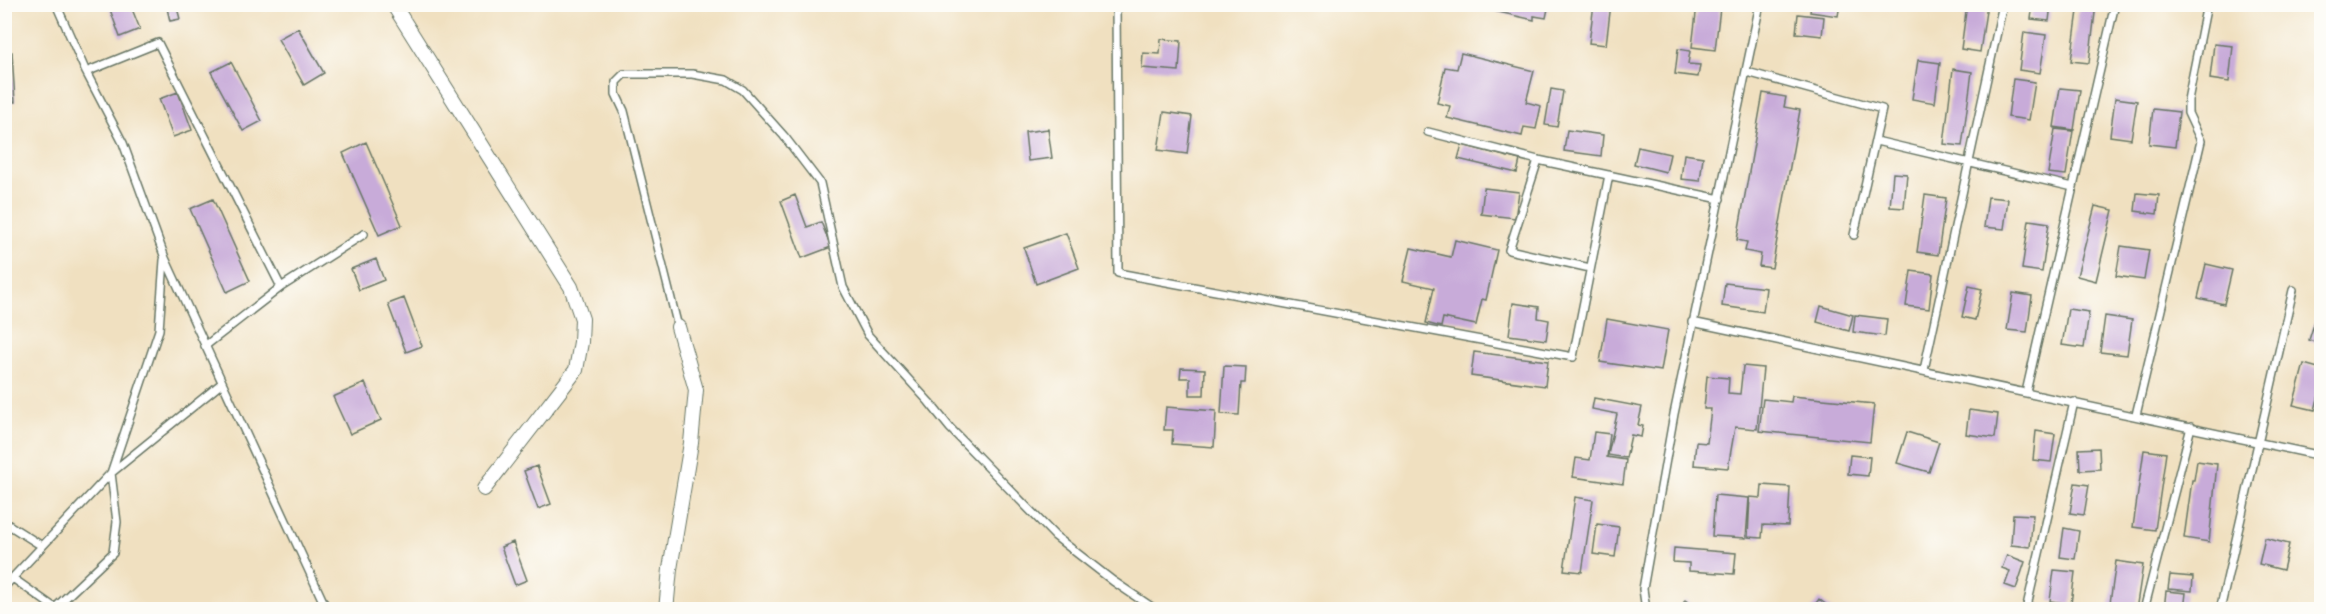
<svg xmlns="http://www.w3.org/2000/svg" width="2326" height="614" font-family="Mali,sans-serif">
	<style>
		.building { fill: #c8abd9 }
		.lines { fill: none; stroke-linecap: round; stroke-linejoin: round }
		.lane-casing { stroke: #687665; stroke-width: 10 }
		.street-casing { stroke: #687665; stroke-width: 16 }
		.lane { stroke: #fff; stroke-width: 7 }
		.street { stroke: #fff; stroke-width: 14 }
	</style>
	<rect width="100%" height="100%" fill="#fdfcf7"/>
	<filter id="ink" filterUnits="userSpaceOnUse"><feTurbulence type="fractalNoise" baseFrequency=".0167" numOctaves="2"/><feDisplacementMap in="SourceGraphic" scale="12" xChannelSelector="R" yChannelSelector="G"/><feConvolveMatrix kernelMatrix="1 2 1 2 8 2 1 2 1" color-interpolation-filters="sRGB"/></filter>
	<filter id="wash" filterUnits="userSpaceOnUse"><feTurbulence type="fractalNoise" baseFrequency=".008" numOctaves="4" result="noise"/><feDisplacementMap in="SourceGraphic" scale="24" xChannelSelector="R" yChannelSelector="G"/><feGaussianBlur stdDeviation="1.35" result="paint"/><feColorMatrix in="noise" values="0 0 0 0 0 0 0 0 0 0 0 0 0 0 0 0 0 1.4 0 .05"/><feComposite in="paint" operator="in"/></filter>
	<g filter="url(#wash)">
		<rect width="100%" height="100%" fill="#f0e0c0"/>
		<g id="blocks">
			<path class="building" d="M 108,4 L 130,4 L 140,29 L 120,37 Z
				M 166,4 L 176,4 L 180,19 L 170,21 Z
				M 1463,4 L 1549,4 L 1546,18 L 1534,16 L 1534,20 Z
				M 1594,4 L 1611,4 L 1606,45 L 1589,43 Z
				M 1811,4 L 1840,4 L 1838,16 L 1810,12 Z
				M 1967,4 L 1987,4 L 1980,52 L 1961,49 Z
				M 2033,4 L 2051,4 L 2049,21 L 2031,19 Z
				M 2079,4 L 2096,4 L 2089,63 L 2071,61 Z
				M 1697,5 L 1720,8 L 1715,50 L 1692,47 Z
				M 1798,14 L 1824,17 L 1822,36 L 1796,33 Z
				M 298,28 L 324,73 L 304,85 L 278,39 Z
				M 2024,32 L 2046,35 L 2040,73 L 2019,70 Z
				M 1161,39 L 1181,41 L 1179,71 L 1142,68 L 1143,53 L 1160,54 Z
				M 2214,44 L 2233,46 L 2229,82 L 2210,79 Z
				M 1678,49 L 1690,51 L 1688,64 L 1700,65 L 1698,77 L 1675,74 Z
				M 4,52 L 12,52 L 15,102 L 4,102 Z
				M 1461,53 L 1534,71 L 1526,102 L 1541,106 L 1536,129 L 1524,127 L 1522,136 L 1447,118 L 1450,106 L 1437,103 L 1445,67 L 1457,69 Z
				M 1918,60 L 1940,63 L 1935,103 L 1912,99 Z
				M 231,62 L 262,121 L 243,131 L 211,72 Z
				M 1953,69 L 1972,72 L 1962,146 L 1944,144 Z
				M 2013,79 L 2035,82 L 2029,120 L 2008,117 Z
				M 2060,88 L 2080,90 L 2074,130 L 2054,127 Z
				M 1551,89 L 1563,91 L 1557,127 L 1545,125 Z
				M 178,92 L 192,130 L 173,137 L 159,99 Z
				M 1763,93 L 1786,97 L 1784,107 L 1800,110 L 1772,268 L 1759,266 L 1761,254 L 1745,251 L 1747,242 L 1737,240 Z
				M 2115,98 L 2137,101 L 2131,139 L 2110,136 Z
				M 2153,109 L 2179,112 L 2175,147 L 2149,144 Z
				M 1164,112 L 1192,116 L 1187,154 L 1158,150 Z
				M 1048,129 L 1052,158 L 1028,161 L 1025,132 Z
				M 2055,129 L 2073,131 L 2066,175 L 2048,173 Z
				M 1567,130 L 1603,135 L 1601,156 L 1564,151 Z
				M 366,142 L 402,225 L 379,235 L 343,153 Z
				M 1462,145 L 1520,160 L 1517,173 L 1458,159 Z
				M 1638,147 L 1670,154 L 1666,172 L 1634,164 Z
				M 1684,154 L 1703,157 L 1700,181 L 1681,179 Z
				M 1893,173 L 1907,174 L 1904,208 L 1890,207 Z
				M 1484,188 L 1519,192 L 1515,218 L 1481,214 Z
				M 2137,193 L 2159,195 L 2157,214 L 2135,211 Z
				M 795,195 L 807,227 L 821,222 L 831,247 L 802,258 L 781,201 Z
				M 1925,195 L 1946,198 L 1938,255 L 1917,252 Z
				M 1988,197 L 2008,199 L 2004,229 L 1984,227 Z
				M 2319,198 L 2322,198 L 2322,226 L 2316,225 Z
				M 213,199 L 250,281 L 227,292 L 190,209 Z
				M 2095,206 L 2113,210 L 2096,281 L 2077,276 Z
				M 2029,220 L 2049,223 L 2042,272 L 2022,269 Z
				M 1066,233 L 1079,268 L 1036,284 L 1024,248 Z
				M 1455,240 L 1497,250 L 1486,300 L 1482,299 L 1476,325 L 1443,318 L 1441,327 L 1426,323 L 1434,288 L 1403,281 L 1411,248 L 1451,257 Z
				M 2121,246 L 2149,250 L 2144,280 L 2116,276 Z
				M 376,259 L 384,280 L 359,290 L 351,269 Z
				M 2206,264 L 2232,270 L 2224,304 L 2198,298 Z
				M 1911,271 L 1933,274 L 1929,309 L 1906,306 Z
				M 1725,283 L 1766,288 L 1763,312 L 1722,306 Z
				M 1969,286 L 1982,289 L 1975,320 L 1962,317 Z
				M 2013,293 L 2032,296 L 2027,332 L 2007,330 Z
				M 404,298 L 422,346 L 406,352 L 388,304 Z
				M 2322,298 L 2322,344 L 2309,340 Z
				M 1513,303 L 1539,307 L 1538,318 L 1549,320 L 1546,340 L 1509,335 Z
				M 1821,306 L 1853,315 L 1849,331 L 1817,322 Z
				M 2068,309 L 2089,312 L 2084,348 L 2062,345 Z
				M 1855,315 L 1887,319 L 1885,336 L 1853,332 Z
				M 2105,316 L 2132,320 L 2127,355 L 2100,352 Z
				M 1607,319 L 1668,330 L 1661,371 L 1600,362 Z
				M 1474,352 L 1548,361 L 1545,386 L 1471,376 Z
				M 2304,364 L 2322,369 L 2322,384 L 2315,410 L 2293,405 Z
				M 1224,366 L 1246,367 L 1245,383 L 1241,383 L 1239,415 L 1221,414 Z
				M 1743,366 L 1763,368 L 1757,429 L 1735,427 L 1728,468 L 1694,465 L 1696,442 L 1707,443 L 1711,409 L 1704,409 L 1707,376 L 1729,378 L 1728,393 L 1740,394 Z
				M 1181,368 L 1205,369 L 1204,395 L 1190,395 L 1190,378 L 1180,378 Z
				M 365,383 L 381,420 L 350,434 L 333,397 Z
				M 1792,396 L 1874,404 L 1870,442 L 1759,431 L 1763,399 L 1791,402 Z
				M 1594,398 L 1642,407 L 1638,425 L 1643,426 L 1641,437 L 1631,435 L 1626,458 L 1608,455 L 1617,414 L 1592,409 Z
				M 1166,407 L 1216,411 L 1214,447 L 1172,444 L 1173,430 L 1164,430 Z
				M 1969,410 L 1998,414 L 1995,438 L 1966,434 Z
				M 2036,431 L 2055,434 L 2051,462 L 2033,460 Z
				M 1594,432 L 1610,434 L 1607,457 L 1626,460 L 1623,484 L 1573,477 L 1576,458 L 1590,460 Z
				M 1907,432 L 1939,442 L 1929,472 L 1897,463 Z
				M 2099,448 L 2100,469 L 2080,470 L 2079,449 Z
				M 2144,450 L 2166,453 L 2155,530 L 2133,527 Z
				M 1850,455 L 1870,457 L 1868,476 L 1848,474 Z
				M 2197,461 L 2217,464 L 2209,542 L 2184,538 L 2192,480 L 2194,480 Z
				M 537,466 L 551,504 L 538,509 L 524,471 Z
				M 2075,483 L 2089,485 L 2084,515 L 2070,513 Z
				M 1762,485 L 1790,487 L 1788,526 L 1763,525 L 1762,538 L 1748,537 L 1750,497 L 1761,498 Z
				M 1715,495 L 1749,498 L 1746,538 L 1712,536 Z
				M 1575,497 L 1593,500 L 1582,572 L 1564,570 Z
				M 2013,514 L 2033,515 L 2030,547 L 2011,545 Z
				M 1597,524 L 1619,527 L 1615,557 L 1593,554 Z
				M 2064,528 L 2079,531 L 2075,559 L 2060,557 Z
				M 2265,538 L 2289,544 L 2283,570 L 2259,564 Z
				M 513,542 L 527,580 L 515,585 L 501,547 Z
				M 1674,548 L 1736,553 L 1734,574 L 1689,571 L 1689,563 L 1673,562 Z
				M 2007,555 L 2025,562 L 2016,589 L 2005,585 L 2010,571 L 2002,568 Z
				M 2116,561 L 2143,565 L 2136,610 L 2109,610 Z
				M 2054,570 L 2075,572 L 2071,604 L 2050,601 Z
				M 2170,575 L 2193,577 L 2192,591 L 2168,589 Z
				M 2166,591 L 2186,593 L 2184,610 L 2164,610 Z
				M 1819,599 L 1833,610 L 1811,610 Z
				M 1685,600 L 1700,610 L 1680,610 Z"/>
		</g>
	</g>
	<g filter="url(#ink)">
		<use href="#blocks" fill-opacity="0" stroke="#687665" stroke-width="1.5"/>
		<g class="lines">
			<g class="lane-casing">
				<path id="lane" d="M 56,4 L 86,72 L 123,143 L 165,258 L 327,610
					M 1116,4 L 1118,273 L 1573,357 L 1609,175
					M 86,72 L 158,43 L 281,287
					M 1747,72 L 1882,109 L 1854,235
					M 1428,132 L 1538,160 L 1720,199
					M 1876,141 L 2073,187
					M 1538,160 L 1509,250 L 1590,268
					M 1692,322 L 2322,456
					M 678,327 L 624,111 L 616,94 L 616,82 L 624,74 L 692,74 L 726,80 L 743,90 L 784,136 L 820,183 L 843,287 L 868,335 L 929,402 L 950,428 L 1055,536 L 1113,581 L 1156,610
					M 205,346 L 281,287 L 364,234
					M 1924,370 L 2003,4
					M 2026,392 L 2115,4
					M 2136,415 L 2201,141 L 2188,113 L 2188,100 L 2207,4
					M 4,522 L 42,546
					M 14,579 L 55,608 L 113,553 L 117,522 L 111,473 L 159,330 L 164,260
					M 4,587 L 111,473 L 222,383
					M 1646,610 L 1643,589 L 1674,414 L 1760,4
					M 2026,610 L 2074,402
					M 2144,610 L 2191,427
					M 2220,610 L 2293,290"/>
			</g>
			<g class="street-casing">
				<path id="street" d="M 393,4 L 571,287 L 582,319 L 581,342 L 576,370 L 484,489
					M 666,610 L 670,569 L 691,443 L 696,390 L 678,327"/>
			</g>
			<use href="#lane" class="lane"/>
			<use href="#street" class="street"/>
		</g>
	</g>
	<rect width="2326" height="614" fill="none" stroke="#fdfcf7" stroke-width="24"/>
</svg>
